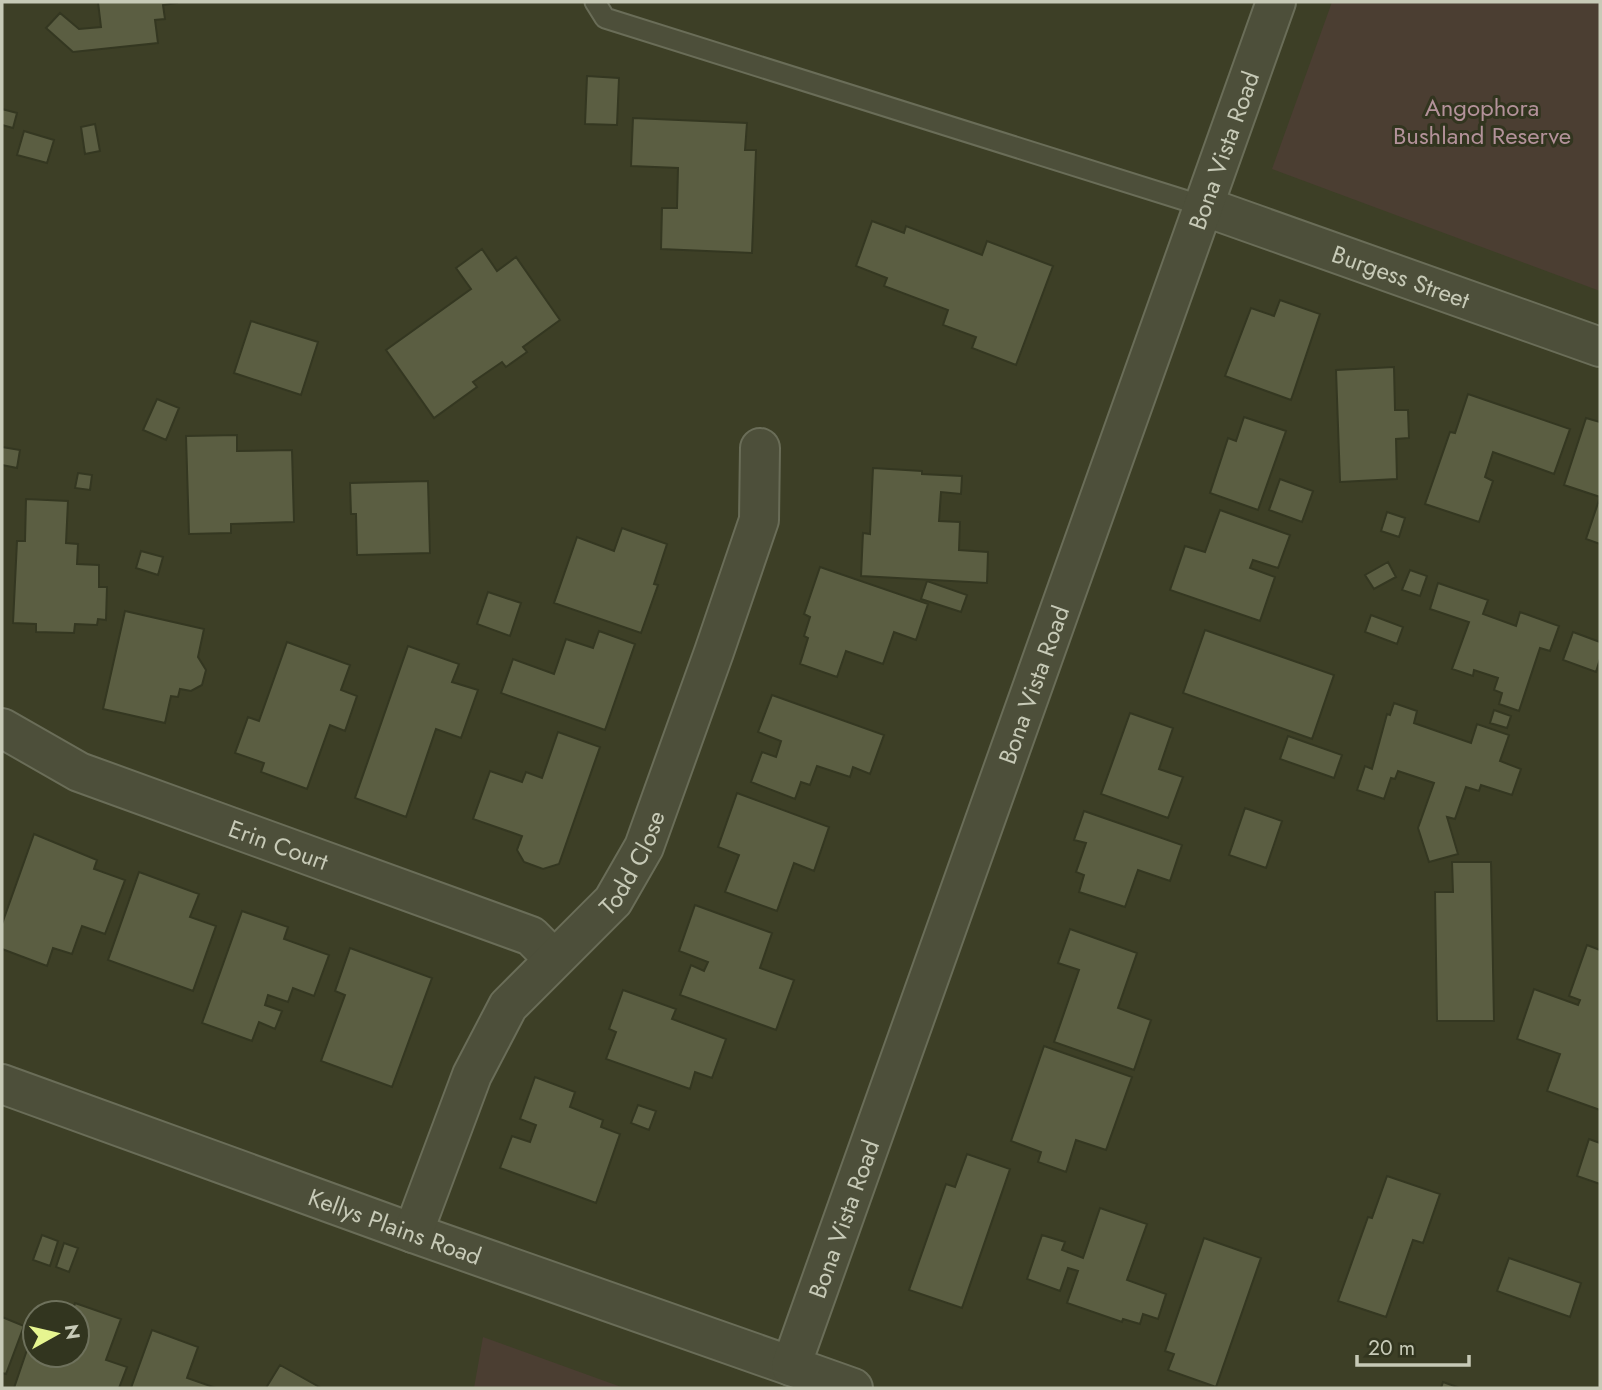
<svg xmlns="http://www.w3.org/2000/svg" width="1602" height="1390" font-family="Jost,sans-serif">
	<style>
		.green { fill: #4b3e32 }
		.building { fill: #5b5e42; stroke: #343721; stroke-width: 2 }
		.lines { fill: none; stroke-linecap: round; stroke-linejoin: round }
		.service-casing { stroke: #6a6d58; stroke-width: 23 }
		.minor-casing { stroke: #6a6d58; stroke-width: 42 }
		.tertiary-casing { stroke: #6a6d58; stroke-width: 42 }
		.service { stroke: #4d4f3a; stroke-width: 19 }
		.minor { stroke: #4d4f3a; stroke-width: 38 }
		.tertiary { stroke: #4d4f3a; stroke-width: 38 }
		.labels { text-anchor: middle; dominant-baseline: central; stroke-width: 6; stroke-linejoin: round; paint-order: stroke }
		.park-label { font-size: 24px; fill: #b3929a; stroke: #32351f }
		.street-label { font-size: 24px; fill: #c7cab7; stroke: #32351f }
	</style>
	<rect width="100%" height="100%" fill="#3d3f26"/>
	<path class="green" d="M 1332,2 L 1600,2 L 1600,291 L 1272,169 Z
		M 483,1337 L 624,1388 L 474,1388 Z"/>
	<path class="building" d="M 98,2 L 177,2 L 177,3 L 163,5 L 165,19 L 155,20 L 158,43 L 73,52 L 46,28 L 60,13 L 79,29 L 101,27 Z
		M 587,76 L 619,78 L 617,125 L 585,124 Z
		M 2,109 L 17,113 L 13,128 L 2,125 Z
		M 633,118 L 747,123 L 745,150 L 756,150 L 752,253 L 661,249 L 662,208 L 677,208 L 678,168 L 631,166 Z
		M 95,124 L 100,151 L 85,154 L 81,127 Z
		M 24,131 L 54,140 L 47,163 L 17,155 Z
		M 872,221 L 904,233 L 906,226 L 982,255 L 987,241 L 1053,266 L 1016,365 L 972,348 L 976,337 L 943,325 L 948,310 L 884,286 L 887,278 L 856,266 Z
		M 482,249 L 497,271 L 516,257 L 560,320 L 523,347 L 527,352 L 506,367 L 502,362 L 473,382 L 477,387 L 434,418 L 386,350 L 471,289 L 456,268 Z
		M 1280,300 L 1320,314 L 1291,400 L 1225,376 L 1251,308 L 1274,316 Z
		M 251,321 L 318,342 L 301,395 L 234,373 Z
		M 1394,367 L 1395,410 L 1408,410 L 1409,438 L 1396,439 L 1397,479 L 1340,482 L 1336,370 Z
		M 1468,394 L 1570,429 L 1554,474 L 1493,452 L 1485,477 L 1493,481 L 1479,522 L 1425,504 L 1450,432 L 1455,433 Z
		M 157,399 L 179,408 L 166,440 L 143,430 Z
		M 1244,417 L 1286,431 L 1258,510 L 1210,493 L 1228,438 L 1236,441 Z
		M 1586,418 L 1600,422 L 1600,544 L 1586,539 L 1600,497 L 1564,485 Z
		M 237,435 L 237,451 L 292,450 L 294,522 L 231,524 L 231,533 L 189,534 L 186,436 Z
		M 2,447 L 20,450 L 17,468 L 2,465 Z
		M 873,468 L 922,471 L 922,474 L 962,476 L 961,494 L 941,492 L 939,521 L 960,522 L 959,550 L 988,552 L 987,583 L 861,576 L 863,533 L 870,534 Z
		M 78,473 L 92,475 L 90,490 L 75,488 Z
		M 1280,479 L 1313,491 L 1302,522 L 1269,510 Z
		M 428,481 L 430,553 L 357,555 L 356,514 L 351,514 L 350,483 Z
		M 26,499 L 68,501 L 66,543 L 78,544 L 77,564 L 99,565 L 99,587 L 107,587 L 106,620 L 98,619 L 97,625 L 75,624 L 74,633 L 36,632 L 36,624 L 13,623 L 17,541 L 25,541 Z
		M 1220,510 L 1290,535 L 1278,568 L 1253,560 L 1250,568 L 1275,577 L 1260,621 L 1170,590 L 1185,546 L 1205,552 Z
		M 1387,512 L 1405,518 L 1399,537 L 1381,531 Z
		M 622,528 L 667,544 L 654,584 L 658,585 L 641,633 L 554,603 L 577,537 L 614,551 Z
		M 141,551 L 163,557 L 158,575 L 136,568 Z
		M 1388,562 L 1396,577 L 1374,589 L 1365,575 Z
		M 820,567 L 928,604 L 916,640 L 894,632 L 883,664 L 846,651 L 837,677 L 800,664 L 808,638 L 804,636 L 810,617 L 804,614 Z
		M 1410,570 L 1427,576 L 1420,596 L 1402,590 Z
		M 927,581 L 967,595 L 961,612 L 921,599 Z
		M 1438,583 L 1488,600 L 1483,614 L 1516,626 L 1520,612 L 1559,626 L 1550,651 L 1540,648 L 1519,711 L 1499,704 L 1502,693 L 1494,690 L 1498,678 L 1474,670 L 1473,676 L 1452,669 L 1469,622 L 1430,609 Z
		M 488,592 L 521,603 L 510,636 L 477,624 Z
		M 125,611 L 204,629 L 198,657 L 206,670 L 202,685 L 191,691 L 180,689 L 178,697 L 171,696 L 165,723 L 103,709 Z
		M 1371,615 L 1403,627 L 1397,644 L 1365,632 Z
		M 1205,630 L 1334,675 L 1312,739 L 1183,693 Z
		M 599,631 L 635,644 L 605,730 L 501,693 L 513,659 L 554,674 L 566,639 L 593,648 Z
		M 1573,632 L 1600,642 L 1600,659 L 1596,672 L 1563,660 Z
		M 287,642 L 350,665 L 341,690 L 357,696 L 345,731 L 330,725 L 307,789 L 261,772 L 264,763 L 235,753 L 248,717 L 259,721 Z
		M 408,646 L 459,664 L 452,682 L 478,690 L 461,738 L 436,729 L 406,817 L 355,798 Z
		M 772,695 L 884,735 L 870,774 L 853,767 L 850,777 L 817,766 L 810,785 L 801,782 L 795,799 L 751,782 L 762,752 L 776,757 L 781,741 L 758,732 Z
		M 1394,703 L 1417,711 L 1414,723 L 1471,743 L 1477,724 L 1509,735 L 1500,761 L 1521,769 L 1512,795 L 1481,785 L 1479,791 L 1466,787 L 1455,819 L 1447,817 L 1458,854 L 1429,862 L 1418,828 L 1434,783 L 1398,771 L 1395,779 L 1391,778 L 1384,799 L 1357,790 L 1365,766 L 1372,769 L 1387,714 L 1390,715 Z
		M 1494,710 L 1511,716 L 1507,728 L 1490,723 Z
		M 1130,713 L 1173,728 L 1159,769 L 1183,777 L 1168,818 L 1101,794 Z
		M 558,732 L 600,747 L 559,864 L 543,869 L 524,862 L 517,850 L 522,836 L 473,819 L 490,771 L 522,782 L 526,772 L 542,778 Z
		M 1288,736 L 1342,755 L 1334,778 L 1280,759 Z
		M 737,793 L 829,827 L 814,871 L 794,863 L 777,911 L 725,892 L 739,855 L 718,847 Z
		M 1245,808 L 1282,821 L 1266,868 L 1229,855 Z
		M 1084,811 L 1182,845 L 1170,881 L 1138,870 L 1125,907 L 1079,892 L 1084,875 L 1076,872 L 1086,843 L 1074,840 Z
		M 34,834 L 97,860 L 94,869 L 125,880 L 105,934 L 82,926 L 72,954 L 53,948 L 47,966 L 2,949 L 2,924 Z
		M 1452,862 L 1491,862 L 1494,1021 L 1437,1021 L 1435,892 L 1453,892 Z
		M 139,872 L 199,894 L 190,917 L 216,926 L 193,991 L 108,960 Z
		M 695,905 L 772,933 L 760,968 L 794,980 L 776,1030 L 680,995 L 691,965 L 704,971 L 708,962 L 679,951 Z
		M 242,911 L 288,927 L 284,939 L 329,955 L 314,996 L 293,988 L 288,1002 L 268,995 L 265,1005 L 282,1011 L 275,1029 L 259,1022 L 252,1041 L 202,1023 Z
		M 1070,929 L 1137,953 L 1118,1008 L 1151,1020 L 1134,1070 L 1054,1042 L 1079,970 L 1058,963 Z
		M 1587,945 L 1600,950 L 1600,1110 L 1547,1091 L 1560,1054 L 1517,1039 L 1534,989 L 1578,1005 L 1580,1000 L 1569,996 Z
		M 350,948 L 432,978 L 392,1087 L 321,1061 L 345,995 L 335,991 Z
		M 623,990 L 676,1009 L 672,1019 L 726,1039 L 712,1078 L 695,1072 L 690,1089 L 606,1059 L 616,1032 L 609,1029 Z
		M 1044,1046 L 1132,1077 L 1106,1150 L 1076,1140 L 1066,1172 L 1038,1162 L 1041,1152 L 1011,1141 Z
		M 535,1077 L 575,1092 L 570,1107 L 603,1120 L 601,1127 L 620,1134 L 596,1203 L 500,1168 L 512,1136 L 530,1142 L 536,1125 L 520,1119 Z
		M 638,1105 L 656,1111 L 649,1130 L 631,1123 Z
		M 1589,1139 L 1600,1143 L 1600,1184 L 1577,1176 Z
		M 967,1154 L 1010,1169 L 962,1308 L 909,1290 L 946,1184 L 955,1187 Z
		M 1387,1176 L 1440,1194 L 1423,1243 L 1413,1240 L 1386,1317 L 1338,1301 L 1368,1217 L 1372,1218 Z
		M 1100,1208 L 1147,1224 L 1127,1280 L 1166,1294 L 1158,1319 L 1143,1314 L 1140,1324 L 1123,1319 L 1122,1322 L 1067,1303 L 1078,1271 L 1068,1268 L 1060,1291 L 1027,1279 L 1042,1235 L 1065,1242 L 1062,1250 L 1083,1258 Z
		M 42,1235 L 58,1241 L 50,1266 L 33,1260 Z
		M 1204,1238 L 1261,1258 L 1216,1387 L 1168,1370 L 1174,1354 L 1165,1351 Z
		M 64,1243 L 78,1248 L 69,1272 L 56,1267 Z
		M 1509,1258 L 1581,1283 L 1570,1317 L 1497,1291 Z
		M 75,1303 L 121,1319 L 106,1360 L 127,1367 L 119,1388 L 14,1388 L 28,1347 L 35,1349 L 35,1355 L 56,1357 L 57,1355 L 77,1355 L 77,1313 L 72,1313 Z
		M 2,1317 L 24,1326 L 6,1374 L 2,1373 Z
		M 152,1330 L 198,1347 L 187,1378 L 216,1388 L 131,1388 Z
		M 280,1365 L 321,1388 L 266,1388 Z
		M 1443,1382 L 1460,1388 L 1441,1388 Z"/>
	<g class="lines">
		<g class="service-casing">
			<path id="service" d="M 595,2 L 605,18 L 1203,206"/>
		</g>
		<g class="minor-casing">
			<g id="minor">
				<path id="s1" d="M 1203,206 L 1600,347"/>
				<path id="s2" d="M 2,728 L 79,772 L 531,936 L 554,959"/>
				<path id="s3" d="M 2,1084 L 413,1233 L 791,1366"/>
				<path id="s4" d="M 413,1233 L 472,1075 L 508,1006 L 613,901 L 644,847 L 714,652 L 759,520 L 760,448"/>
			</g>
		</g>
		<g class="tertiary-casing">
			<g id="tertiary">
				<path id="s5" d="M 853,1388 L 791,1366 L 1276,2"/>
			</g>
		</g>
		<use href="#service" class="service"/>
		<use href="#minor" class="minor"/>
		<use href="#tertiary" class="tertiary"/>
	</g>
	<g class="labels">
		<g class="park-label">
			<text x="1482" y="107">Angophora<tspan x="1482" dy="28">Bushland Reserve</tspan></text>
		</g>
		<g class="street-label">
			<text stroke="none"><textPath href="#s5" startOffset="1356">Bona Vista Road</textPath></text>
			<text stroke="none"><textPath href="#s1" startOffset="210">Burgess Street</textPath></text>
			<text stroke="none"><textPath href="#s5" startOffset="789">Bona Vista Road</textPath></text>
			<text stroke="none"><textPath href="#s2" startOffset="301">Erin Court</textPath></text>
			<text stroke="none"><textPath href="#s4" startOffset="438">Todd Close</textPath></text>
			<text stroke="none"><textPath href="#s5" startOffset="222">Bona Vista Road</textPath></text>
			<text stroke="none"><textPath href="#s3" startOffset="418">Kellys Plains Road</textPath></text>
		</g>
	</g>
	<rect width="1602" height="1390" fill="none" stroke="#c7cab7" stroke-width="7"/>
	<g transform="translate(56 1334) rotate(82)"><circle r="33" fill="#32351f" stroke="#6e715c" stroke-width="2"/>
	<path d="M0-5L12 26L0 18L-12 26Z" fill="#e6f590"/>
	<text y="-10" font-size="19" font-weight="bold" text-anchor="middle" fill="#c7cab7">N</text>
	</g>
	<path d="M1357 1355v10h112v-10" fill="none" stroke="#c7cab7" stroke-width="3.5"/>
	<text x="1368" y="1355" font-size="21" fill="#c7cab7" stroke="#32351f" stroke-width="5" paint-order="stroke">20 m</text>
</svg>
